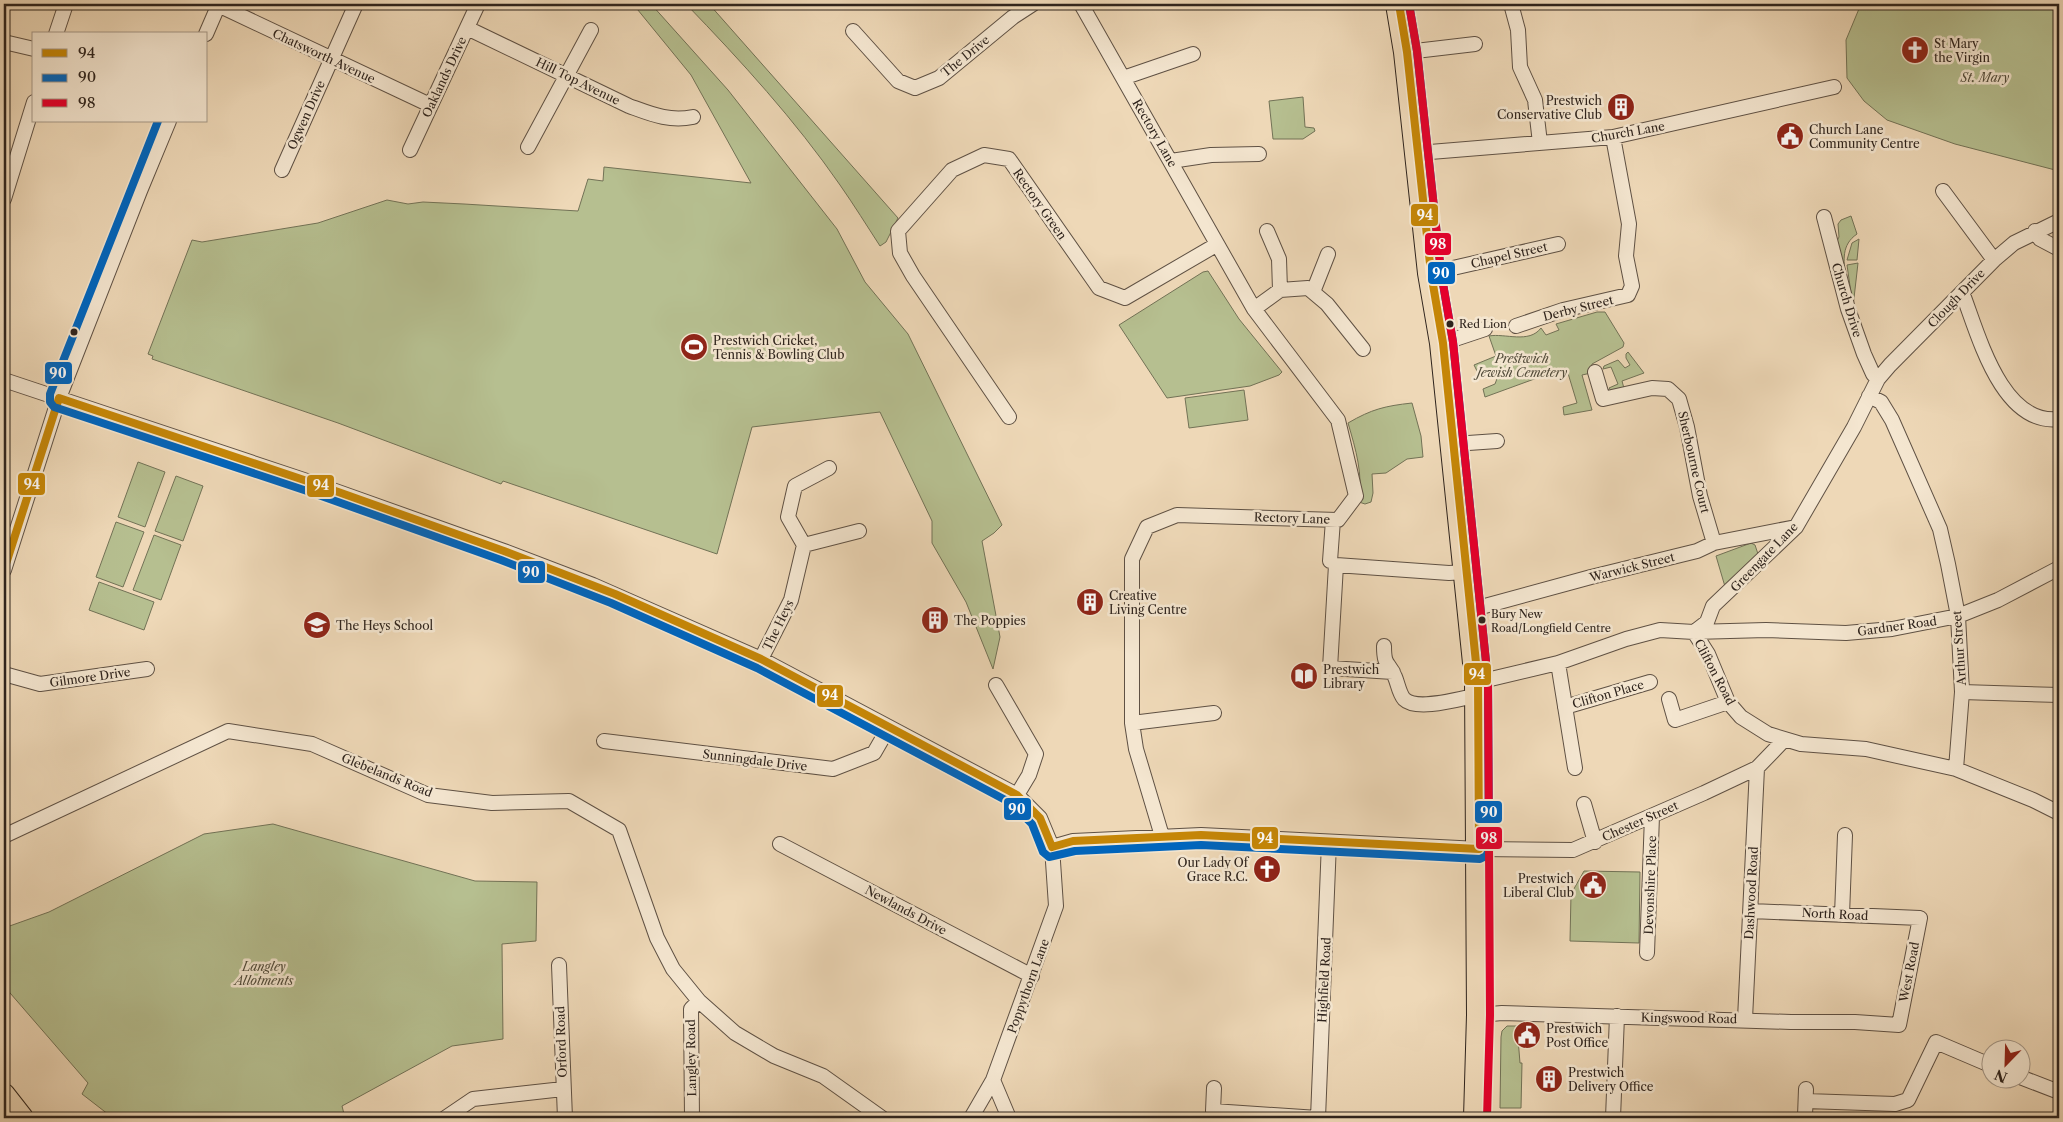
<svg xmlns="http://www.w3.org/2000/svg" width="2063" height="1122" font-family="'Libre Caslon Text',serif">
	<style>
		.green { fill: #b6bf90; stroke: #727256 }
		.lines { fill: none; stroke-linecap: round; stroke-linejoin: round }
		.street-casing { stroke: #5f5144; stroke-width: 16 }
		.primary-casing { stroke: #2f241d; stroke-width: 24 }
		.highway-casing { stroke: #2f241d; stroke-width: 28 }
		.street { stroke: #f4e6d0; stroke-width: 14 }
		.primary { stroke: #eed8b7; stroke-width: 22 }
		.highway { stroke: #eed8b7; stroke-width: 26 }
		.bus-1-casing { stroke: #f4e6d0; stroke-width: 11 }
		.bus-2-casing { stroke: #f4e6d0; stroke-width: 11 }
		.bus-3-casing { stroke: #f4e6d0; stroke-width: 11 }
		.bus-1 { stroke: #c58607; stroke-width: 8 }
		.bus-2 { stroke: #0065bd; stroke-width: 8 }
		.bus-3 { stroke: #e4002b; stroke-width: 8 }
		.bus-dot { fill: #2f241d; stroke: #f4e6d0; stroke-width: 2 }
		.labels { text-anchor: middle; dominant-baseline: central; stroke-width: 5; stroke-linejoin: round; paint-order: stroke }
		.bus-label { font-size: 11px; fill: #2f241d; stroke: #f4e6d0; text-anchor: start }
		.poi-label { font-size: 12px; fill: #2f241d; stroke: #f4e6d0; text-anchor: start }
		.street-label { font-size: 12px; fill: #2f241d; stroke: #f4e6d0 }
		.park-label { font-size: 12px; font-style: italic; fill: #514b3a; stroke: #f4e6d0 }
		.line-badge { stroke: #f4e6d0; stroke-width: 2 }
		.badge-label { font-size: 14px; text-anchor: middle; font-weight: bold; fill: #fff }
	</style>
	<rect width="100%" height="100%" fill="#eed8b7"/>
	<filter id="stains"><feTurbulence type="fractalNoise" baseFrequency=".004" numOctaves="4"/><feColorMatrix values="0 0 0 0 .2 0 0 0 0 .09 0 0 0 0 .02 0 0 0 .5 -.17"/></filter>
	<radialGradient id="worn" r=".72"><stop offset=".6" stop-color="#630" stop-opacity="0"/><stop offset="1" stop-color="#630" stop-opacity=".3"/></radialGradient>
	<path class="green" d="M 633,4 L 651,4 L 728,90 L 837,229 L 865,282 L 908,334 L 1002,525 L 994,533 L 982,541 L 1000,637 L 993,669 L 966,602 L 932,543 L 932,521 L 880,412 L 752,427 L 717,554 L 503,481 L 501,484 L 338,423 L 152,359 L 153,356 L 148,354 L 192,240 L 202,242 L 318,223 L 387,200 L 408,204 L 423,202 L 464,204 L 578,211 L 588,179 L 603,181 L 604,167 L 751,183 L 691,75 Z
		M 686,4 L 709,4 L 898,218 L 886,242 L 880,246 C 867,226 854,205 840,185 C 795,120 741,61 686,4 Z
		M 1861,4 L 2059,4 L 2059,171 L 1955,144 L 1887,120 L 1864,101 L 1847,78 L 1846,40 Z
		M 1303,97 L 1305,127 L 1314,128 L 1315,131 L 1303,139 L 1273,139 L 1269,101 Z
		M 1851,216 L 1857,234 C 1841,245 1844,260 1845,277 L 1836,243 L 1839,237 L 1838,224 L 1841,220 Z
		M 1859,239 L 1857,260 L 1847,260 L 1852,243 Z
		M 1858,263 L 1853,307 L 1847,265 Z
		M 1208,271 L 1239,319 L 1282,372 L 1279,375 L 1250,386 L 1167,398 L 1119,325 L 1203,272 Z
		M 1597,312 L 1605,312 L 1624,343 L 1623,347 L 1592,364 L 1591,373 L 1582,375 L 1592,410 L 1564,415 L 1563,407 L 1577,403 L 1567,370 L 1548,374 L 1485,397 L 1483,389 L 1495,384 L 1498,376 L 1490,370 L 1478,373 L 1474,365 L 1496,356 L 1489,336 C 1505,333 1529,344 1541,328 L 1546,335 L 1559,330 L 1556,324 Z
		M 1628,352 L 1644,373 L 1622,381 L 1625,392 L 1613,393 L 1609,388 L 1618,384 L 1611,367 L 1603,369 L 1604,366 L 1618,360 L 1625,368 L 1630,365 L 1626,358 L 1626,354 Z
		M 1244,390 L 1248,420 L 1189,428 L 1185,398 Z
		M 1412,403 L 1421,436 L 1423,457 L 1407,459 L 1386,473 L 1372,474 L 1373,493 L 1371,502 L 1365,504 L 1359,502 C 1363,474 1356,450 1348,423 C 1372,409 1385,406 1412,403 Z
		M 138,462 L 165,472 L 145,527 L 118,517 Z
		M 176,476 L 203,486 L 183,541 L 155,531 Z
		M 116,522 L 144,532 L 123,587 L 96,577 Z
		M 154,535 L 181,545 L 161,600 L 133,590 Z
		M 1751,543 L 1755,545 L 1758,554 L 1726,590 L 1716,556 Z
		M 99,582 L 154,602 L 144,630 L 89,610 Z
		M 273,824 L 475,881 L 537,882 L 536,941 L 502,944 L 503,1039 L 452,1046 L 342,1106 L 345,1118 L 113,1118 L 82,1094 L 88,1083 L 4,986 L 4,928 L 49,912 L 204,834 Z
		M 1584,871 L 1640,872 L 1639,943 L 1570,941 L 1571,894 Z
		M 1507,1026 L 1517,1026 L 1520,1063 L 1522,1063 L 1521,1108 L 1500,1108 L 1501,1037 L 1502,1031 Z"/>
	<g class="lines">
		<g class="street-casing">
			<path id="street" d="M 1081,4 L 1254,309 L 1338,420 L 1356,496 L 1338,520 L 1177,515 L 1147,527 L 1132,559 L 1132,723 L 1136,749 L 1162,836
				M 1511,4 L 1518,30 L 1520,67 L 1535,100 L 1540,143
				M 218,5 L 430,105
				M 467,28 L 629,106 C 651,114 669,122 693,117
				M 853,31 L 898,81 L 915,88 L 939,78 L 1013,17 L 1033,4
				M 56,34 L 66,4
				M 206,34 L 219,4
				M 4,42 L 34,49
				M 1407,52 L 1475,44
				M 1123,78 L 1193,54
				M 528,147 L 591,30
				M 410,150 L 478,4
				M 1418,153 L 1613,137 L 1834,87
				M 1171,161 L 1211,155 L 1259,154
				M 282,170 L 356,4
				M 1943,191 L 1994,260
				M 4,199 L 34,102
				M 1824,217 L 1848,309 L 1864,354 L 1873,374 L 1878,379
				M 1267,231 L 1279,259 L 1280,290
				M 2035,231 L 2040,239 L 2059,249
				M 1431,273 L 1558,244
				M 1313,292 L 1328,254
				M 1962,292 C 1978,333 2001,426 2059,419
				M 1254,309 L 1280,290 L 1308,288 L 1327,304 L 1363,349
				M 1516,326 L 1563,310 L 1628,295 L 1632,286 L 1626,256 L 1629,224 L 1613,137
				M 1443,343 L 1485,329
				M 1595,372 L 1603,399 L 1652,388 L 1668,389 L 1679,399 L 1687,427 L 1700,496 L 1714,543
				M 4,380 L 313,483 L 504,551 L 593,585 L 761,659 L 1017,795 L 1040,818 L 1052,847 L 1056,906 L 993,1080 L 971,1118
				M 1869,396 L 1881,402 L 1892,420 L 1940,529 L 1948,564 L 1958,616 L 1962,692 L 1956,769
				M 1009,417 L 913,276 L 900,253 L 898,231 L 952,170 L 984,155 L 1009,159 L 1099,288 L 1125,298 L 1216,245
				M 1454,444 L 1497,441
				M 804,545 L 859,531
				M 1330,561 L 1333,520
				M 4,570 L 59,398 L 140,191 L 169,121
				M 1470,610 L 1591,577 L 1697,551 L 1714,543 L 1796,527
				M 1694,632 L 1707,622 L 1713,606 L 1796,527 L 1854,427 L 1878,379 L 1890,365 L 1994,260 L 2014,243 L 2059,221
				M 1694,632 L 1708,654 L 1728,702 L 1741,717 L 1768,734 L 1801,744 L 1866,749 L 1956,769 L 2033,800 L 2059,813
				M 1384,646 C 1384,668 1389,661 1395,677 C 1398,684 1399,693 1404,699 C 1417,712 1462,698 1479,695
				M 761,659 L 791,600 L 804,545 L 788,517 L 795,486 L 829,468
				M 1558,663 L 1575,768
				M 1393,672 L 1330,668 L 1336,565 L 1449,573 L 1466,572
				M 4,674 L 40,684 L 147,669
				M 1478,682 L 1558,663 L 1626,639 L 1660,630 L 1694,632 L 1766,630 L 1846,633 L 1892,629 L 1958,616 L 1998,600 L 2059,568
				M 996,685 L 1036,754 L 1029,775 L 1017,795
				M 1962,692 L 2059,695
				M 1669,699 L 1675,720 L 1728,702
				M 1565,707 L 1650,682
				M 1132,723 L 1214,713
				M 604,741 L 833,769 L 874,753 L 889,727
				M 1584,804 L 1595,842
				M 4,836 L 228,731 L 312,744 L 428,795 L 492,803 L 569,801 L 619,830 L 657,938 L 673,969 L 699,1001 L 735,1033 L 774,1056 L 823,1076 L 882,1118
				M 780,844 L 1032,976
				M 1052,847 L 1073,841 L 1201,835 L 1479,849 L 1573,850 L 1704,793 L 1757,768 L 1784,740
				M 1842,915 L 1845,835
				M 1647,953 L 1652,816
				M 559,965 L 565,1118
				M 1480,1015 L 1502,1013 L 1791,1022 L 1855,1022 L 1899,1025 L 1920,918 L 1751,911
				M 1745,1019 L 1757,768
				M 2020,1077 L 2059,1092
				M 993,1080 L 1009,1118
				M 1214,1088 L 1213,1111 L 1318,1118
				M 1806,1101 L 1895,1104 L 1908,1100 L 1936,1042 L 1990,1065
				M 1805,1116 L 1806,1089
				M 445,1118 L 473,1099 L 563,1089
				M 692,1118 L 691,1009 L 699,1001
				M 1318,1118 L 1329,842
				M 1613,1118 L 1617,1016"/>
		</g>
		<g class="primary-casing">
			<path id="primary" d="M 4,1095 L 22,1118"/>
		</g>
		<g class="highway-casing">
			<path id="highway" d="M 1399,4 L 1407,52 L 1431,273 L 1443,343 L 1478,682 L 1480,1015 L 1477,1118"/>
		</g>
		<use href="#street" class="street"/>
		<use href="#primary" class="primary"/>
		<use href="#highway" class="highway"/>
		<g class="bus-1-casing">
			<path id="bus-1" d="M 1399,4 L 1407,52 L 1431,273 L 1443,343 L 1478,682 L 1479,849
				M 59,398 L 313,483 L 504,551 L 615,594 L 761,659 L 1017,795 L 1040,818 L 1052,847
				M 4,570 L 59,398
				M 1052,847 L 1073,841 L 1201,835 L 1479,849"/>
		</g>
		<g class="bus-2-casing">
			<path id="bus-2" d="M 158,121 L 50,394 L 50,402 L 54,407 L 310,492 L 501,560 L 611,603 L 757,668 L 1011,803 L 1032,824 L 1043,852 L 1049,857 L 1075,851 L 1201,845 L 1480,859 L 1486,856 L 1489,850 L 1488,681 L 1453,342 L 1441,272 L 1417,51 L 1409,4"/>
		</g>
		<g class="bus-3-casing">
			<path id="bus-3" d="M 1409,4 L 1417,51 L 1441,272 L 1453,342 L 1488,681 L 1490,1015 L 1487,1118"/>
		</g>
		<use href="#bus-1" class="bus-1"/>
		<use href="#bus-2" class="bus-2"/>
		<use href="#bus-3" class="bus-3"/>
	</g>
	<defs>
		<g id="church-disc" transform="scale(1.4375)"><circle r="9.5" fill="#8f2418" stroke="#f4e6d0"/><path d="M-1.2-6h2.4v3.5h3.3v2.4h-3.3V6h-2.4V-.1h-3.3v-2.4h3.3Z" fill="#fff"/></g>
		<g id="building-disc" transform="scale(1.4375)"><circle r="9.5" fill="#8f2418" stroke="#f4e6d0"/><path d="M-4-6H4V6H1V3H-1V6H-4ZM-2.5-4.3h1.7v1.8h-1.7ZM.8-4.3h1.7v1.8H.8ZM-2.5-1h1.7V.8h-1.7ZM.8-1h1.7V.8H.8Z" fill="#fff"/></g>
		<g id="civic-disc" transform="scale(1.4375)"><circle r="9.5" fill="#8f2418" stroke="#f4e6d0"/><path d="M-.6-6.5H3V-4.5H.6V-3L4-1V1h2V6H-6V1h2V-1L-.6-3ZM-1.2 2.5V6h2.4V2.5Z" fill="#fff"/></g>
		<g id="stadium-disc" transform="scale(1.4375)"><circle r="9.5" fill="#8f2418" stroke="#f4e6d0"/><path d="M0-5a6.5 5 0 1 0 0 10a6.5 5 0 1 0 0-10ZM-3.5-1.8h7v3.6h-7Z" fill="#fff"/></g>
		<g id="school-disc" transform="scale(1.4375)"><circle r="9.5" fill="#8f2418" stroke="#f4e6d0"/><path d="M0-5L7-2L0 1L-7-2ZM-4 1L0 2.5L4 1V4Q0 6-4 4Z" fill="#fff"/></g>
		<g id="library-disc" transform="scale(1.4375)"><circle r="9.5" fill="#8f2418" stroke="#f4e6d0"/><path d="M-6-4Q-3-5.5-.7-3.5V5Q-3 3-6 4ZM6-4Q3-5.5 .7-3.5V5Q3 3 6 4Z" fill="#fff"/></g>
	</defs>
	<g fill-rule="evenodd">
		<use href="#church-disc" x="1915" y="50"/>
		<use href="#building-disc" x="1621" y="107"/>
		<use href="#civic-disc" x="1790" y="136"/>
		<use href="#stadium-disc" x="694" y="347"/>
		<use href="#building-disc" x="1090" y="602"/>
		<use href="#building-disc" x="935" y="620"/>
		<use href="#school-disc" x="317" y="625"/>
		<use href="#library-disc" x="1304" y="676"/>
		<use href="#church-disc" x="1267" y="869"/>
		<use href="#civic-disc" x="1593" y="885"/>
		<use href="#civic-disc" x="1527" y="1035"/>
		<use href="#building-disc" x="1549" y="1079"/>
	</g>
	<g class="bus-dot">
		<circle cx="1450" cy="324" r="4.5"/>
		<circle cx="74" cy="332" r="4.5"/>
		<circle cx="1482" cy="620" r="4.5"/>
	</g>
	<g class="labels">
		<g class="bus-label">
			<text x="1459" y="324">Red Lion</text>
			<text x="1491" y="614">Bury New<tspan x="1491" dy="14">Road/Longfield Centre</tspan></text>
		</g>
		<g class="poi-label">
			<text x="1934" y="43">St Mary<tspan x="1934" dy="14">the Virgin</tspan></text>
			<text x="1602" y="100" text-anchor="end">Prestwich<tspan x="1602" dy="14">Conservative Club</tspan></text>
			<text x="1809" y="129">Church Lane<tspan x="1809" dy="14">Community Centre</tspan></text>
			<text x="713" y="340">Prestwich Cricket,<tspan x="713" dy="14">Tennis &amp; Bowling Club</tspan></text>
			<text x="1109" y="595">Creative<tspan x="1109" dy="14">Living Centre</tspan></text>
			<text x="954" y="620">The Poppies</text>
			<text x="336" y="625">The Heys School</text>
			<text x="1323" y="669">Prestwich<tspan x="1323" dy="14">Library</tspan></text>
			<text x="1248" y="862" text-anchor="end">Our Lady Of<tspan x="1248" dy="14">Grace R.C.</tspan></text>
			<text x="1574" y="878" text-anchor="end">Prestwich<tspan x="1574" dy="14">Liberal Club</tspan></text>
			<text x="1546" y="1028">Prestwich<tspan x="1546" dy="14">Post Office</tspan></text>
			<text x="1568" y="1072">Prestwich<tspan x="1568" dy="14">Delivery Office</tspan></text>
		</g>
		<g class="street-label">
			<text transform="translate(324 56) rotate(25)">Chatsworth Avenue</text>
			<text transform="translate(965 56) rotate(-39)">The Drive</text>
			<text transform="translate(444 77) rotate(-65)">Oaklands Drive</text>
			<text transform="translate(578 81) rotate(26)">Hill Top Avenue</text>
			<text transform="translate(306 115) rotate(-66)">Ogwen Drive</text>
			<text transform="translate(1628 132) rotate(-10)">Church Lane</text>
			<text transform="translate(1155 133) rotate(60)">Rectory Lane</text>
			<text transform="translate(1040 204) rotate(55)">Rectory Green</text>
			<text transform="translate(1509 255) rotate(-13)">Chapel Street</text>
			<text transform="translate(1956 298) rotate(-46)">Clough Drive</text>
			<text transform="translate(1847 300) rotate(73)">Church Drive</text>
			<text transform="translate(1578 308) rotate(-14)">Derby Street</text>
			<text transform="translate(1694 462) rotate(77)">Sherbourne Court</text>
			<text transform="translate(1292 518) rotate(2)">Rectory Lane</text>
			<text transform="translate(1764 557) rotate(-46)">Greengate Lane</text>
			<text transform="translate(1632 567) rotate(-14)">Warwick Street</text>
			<text transform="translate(778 625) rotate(-64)">The Heys</text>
			<text transform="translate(1897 626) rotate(-8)">Gardner Road</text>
			<text transform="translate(1959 648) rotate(-94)">Arthur Street</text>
			<text transform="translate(1715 672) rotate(62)">Clifton Road</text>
			<text transform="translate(90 677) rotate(-8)">Gilmore Drive</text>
			<text transform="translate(1608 694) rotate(-16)">Clifton Place</text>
			<text transform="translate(755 760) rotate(7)">Sunningdale Drive</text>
			<text transform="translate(387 775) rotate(22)">Glebelands Road</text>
			<text transform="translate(1640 821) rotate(-24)">Chester Street</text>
			<text transform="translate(1650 885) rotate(-88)">Devonshire Place</text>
			<text transform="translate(1751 893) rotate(-87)">Dashwood Road</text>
			<text transform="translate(906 910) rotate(28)">Newlands Drive</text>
			<text transform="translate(1835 914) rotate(3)">North Road</text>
			<text transform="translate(1909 972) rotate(-79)">West Road</text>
			<text transform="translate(1324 980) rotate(-87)">Highfield Road</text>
			<text transform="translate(1028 986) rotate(-70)">Poppythorn Lane</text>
			<text transform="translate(1689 1018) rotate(1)">Kingswood Road</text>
			<text transform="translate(561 1042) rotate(-92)">Orford Road</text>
			<text transform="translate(691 1058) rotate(-91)">Langley Road</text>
		</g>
		<g class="park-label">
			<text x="1985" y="77">St. Mary</text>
			<text x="1522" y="358">Prestwich<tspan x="1522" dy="14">Jewish Cemetery</tspan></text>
			<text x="264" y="966">Langley<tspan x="264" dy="14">Allotments</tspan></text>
		</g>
	</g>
	<g class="line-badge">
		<rect x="1410" y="203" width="29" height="24" rx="5" fill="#c58607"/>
		<rect x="1424" y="232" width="28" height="24" rx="5" fill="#e4002b"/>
		<rect x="1427" y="261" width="29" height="24" rx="5" fill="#0065bd"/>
		<rect x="44" y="361" width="29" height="24" rx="5" fill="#0065bd"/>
		<rect x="17" y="472" width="29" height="24" rx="5" fill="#c58607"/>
		<rect x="306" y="474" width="29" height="24" rx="5" fill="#c58607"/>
		<rect x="517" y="560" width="29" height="24" rx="5" fill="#0065bd"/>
		<rect x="1463" y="662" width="29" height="24" rx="5" fill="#c58607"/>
		<rect x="816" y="684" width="28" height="24" rx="5" fill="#c58607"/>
		<rect x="1003" y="797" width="29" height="24" rx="5" fill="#0065bd"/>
		<rect x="1474" y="800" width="29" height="24" rx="5" fill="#0065bd"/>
		<rect x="1251" y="826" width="28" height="24" rx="5" fill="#c58607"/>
		<rect x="1475" y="826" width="28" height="24" rx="5" fill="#e4002b"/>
	</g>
	<g class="badge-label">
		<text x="1425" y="220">94</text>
		<text x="1438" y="249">98</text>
		<text x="1441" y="278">90</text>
		<text x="58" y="378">90</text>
		<text x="32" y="489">94</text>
		<text x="321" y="490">94</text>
		<text x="531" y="577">90</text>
		<text x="1477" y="679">94</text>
		<text x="830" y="700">94</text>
		<text x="1017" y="814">90</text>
		<text x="1489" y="817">90</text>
		<text x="1265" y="843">94</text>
		<text x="1489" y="843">98</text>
	</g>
	<rect width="2063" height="1122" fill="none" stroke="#eed8b7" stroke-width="20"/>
	<rect x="5" y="5" width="2053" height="1112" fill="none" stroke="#2f241d" stroke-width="2.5"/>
	<rect x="10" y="10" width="2043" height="1102" fill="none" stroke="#2f241d"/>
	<rect x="32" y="32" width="175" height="90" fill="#f4e6d0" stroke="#a59888"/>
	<rect x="42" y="49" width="25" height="8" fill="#c58607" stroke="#a59888"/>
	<text x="78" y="58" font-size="15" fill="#2f241d">94</text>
	<rect x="42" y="74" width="25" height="8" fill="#0065bd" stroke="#a59888"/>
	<text x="78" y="82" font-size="15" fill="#2f241d">90</text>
	<rect x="42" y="99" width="25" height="8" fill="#e4002b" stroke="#a59888"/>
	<text x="78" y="108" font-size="15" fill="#2f241d">98</text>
	<g transform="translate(2006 1064) rotate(203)"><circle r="24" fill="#f4e6d0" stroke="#a59888"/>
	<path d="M0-4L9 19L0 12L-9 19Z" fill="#8f2418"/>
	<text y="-8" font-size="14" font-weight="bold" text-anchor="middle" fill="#2f241d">N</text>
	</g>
	<rect width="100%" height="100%" filter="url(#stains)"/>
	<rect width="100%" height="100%" fill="url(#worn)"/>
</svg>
